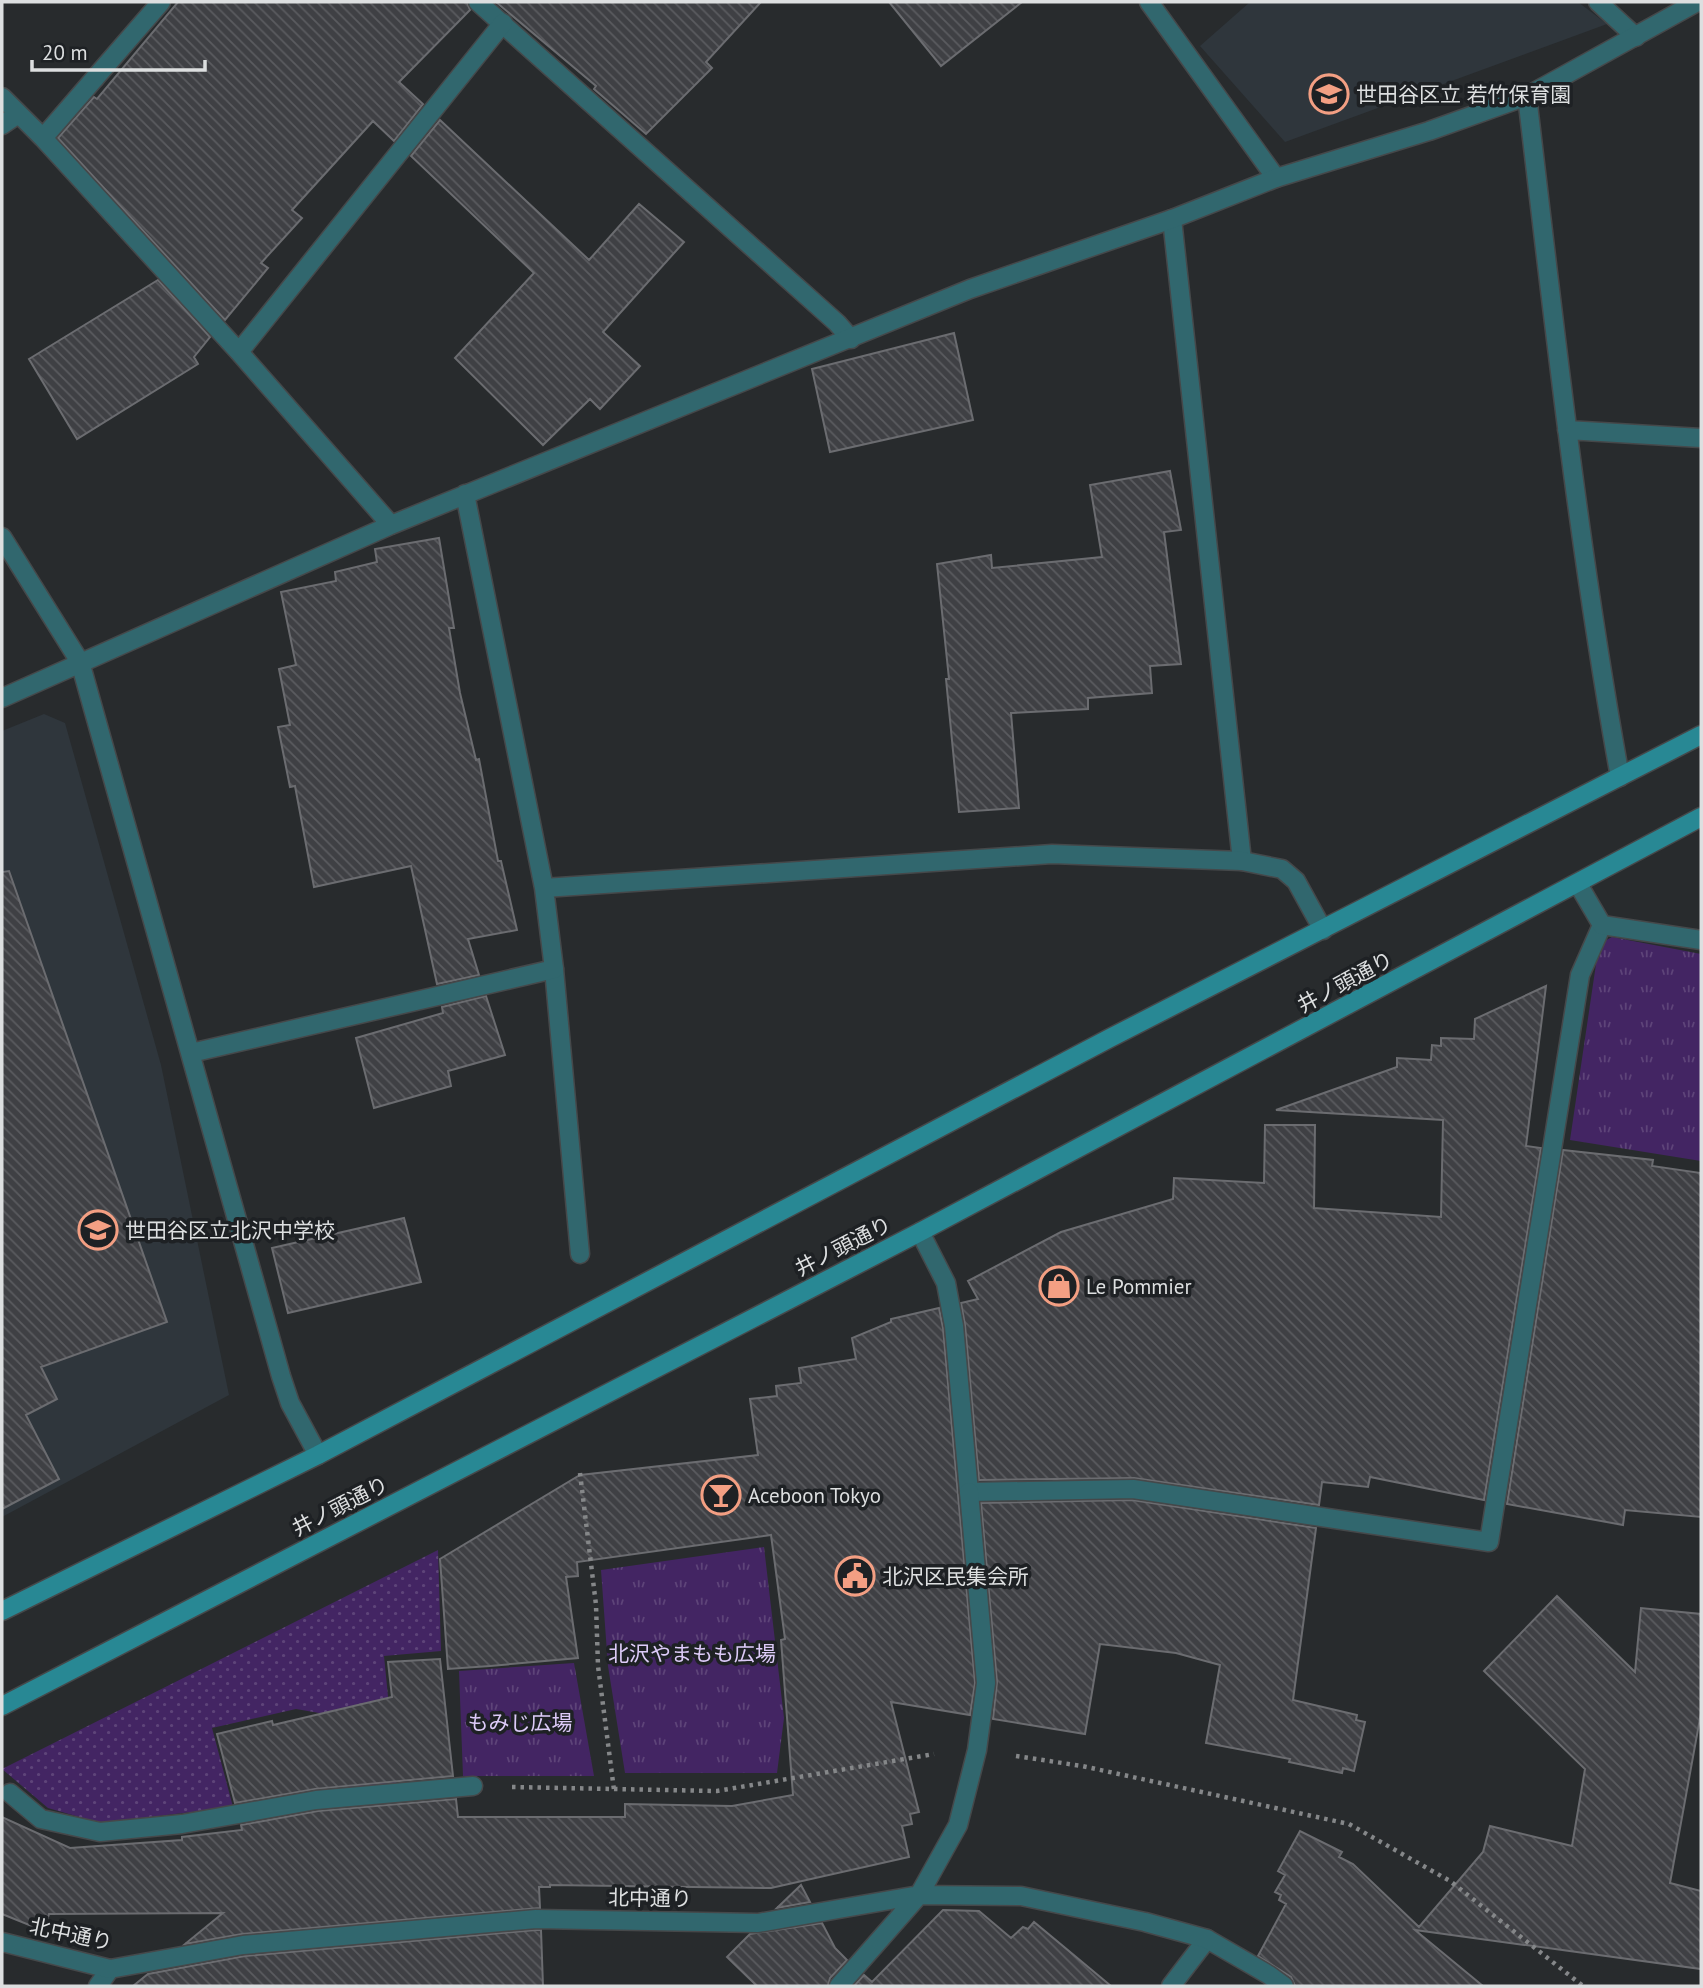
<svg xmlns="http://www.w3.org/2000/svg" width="1703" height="1988" font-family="'PT Sans','Noto Sans JP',sans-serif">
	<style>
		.built { fill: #2f363c }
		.grass { fill: url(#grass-dots) }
		.park { fill: url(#park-tufts) }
		.building { fill: url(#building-back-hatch); stroke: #6b6c70; stroke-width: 2 }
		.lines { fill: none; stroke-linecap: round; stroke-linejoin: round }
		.lane-casing { stroke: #45484a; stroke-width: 21 }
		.street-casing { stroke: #45484a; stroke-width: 21 }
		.secondary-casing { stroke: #45484a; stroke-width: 21 }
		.path { stroke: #858789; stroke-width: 4.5; stroke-dasharray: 3.5 5; stroke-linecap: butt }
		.lane { stroke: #31676e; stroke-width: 18 }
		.street { stroke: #31676e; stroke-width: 18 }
		.secondary { stroke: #288894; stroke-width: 18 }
		.labels { text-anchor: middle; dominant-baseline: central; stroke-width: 7; stroke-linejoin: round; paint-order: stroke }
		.poi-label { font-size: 21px; fill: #dddfe0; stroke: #1e2124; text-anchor: start }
		.street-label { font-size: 21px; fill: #dddfe0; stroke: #1e2124 }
		.park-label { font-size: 21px; fill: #ddcbf8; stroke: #1e2124 }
	</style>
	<defs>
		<pattern id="grass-dots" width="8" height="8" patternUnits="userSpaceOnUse" patternTransform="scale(1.75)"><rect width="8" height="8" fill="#432563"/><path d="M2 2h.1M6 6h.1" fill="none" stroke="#5e4479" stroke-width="1.8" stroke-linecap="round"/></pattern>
		<pattern id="park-tufts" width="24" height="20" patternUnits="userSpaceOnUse" patternTransform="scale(1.75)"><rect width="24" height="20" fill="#432563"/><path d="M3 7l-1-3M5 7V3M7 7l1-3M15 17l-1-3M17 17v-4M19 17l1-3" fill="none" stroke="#5e4479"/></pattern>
		<pattern id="building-back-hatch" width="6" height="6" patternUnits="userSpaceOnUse" patternTransform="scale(1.75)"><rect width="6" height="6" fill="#3f4044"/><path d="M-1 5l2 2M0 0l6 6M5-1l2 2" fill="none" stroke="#5a5b5f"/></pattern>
	</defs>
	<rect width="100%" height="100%" fill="#282b2d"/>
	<path class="built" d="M 1250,2 L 1578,2 L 1607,24 L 1285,142 L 1200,46 Z
		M 44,714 L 65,723 L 161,1065 L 229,1395 L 2,1517 L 2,731 Z"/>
	<path class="grass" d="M 438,1550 L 441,1651 L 384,1656 L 397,1787 L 350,1790 L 331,1715 L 296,1709 L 212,1728 L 233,1807 L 100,1823 L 48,1808 L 2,1769 Z"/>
	<path class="park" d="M 1612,937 L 1701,954 L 1701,1161 L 1570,1140 L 1599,944 Z
		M 764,1547 L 784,1718 L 777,1773 L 625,1773 L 608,1666 L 601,1570 Z
		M 574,1663 L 594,1776 L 463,1776 L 459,1671 Z"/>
	<path class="building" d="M 178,2 L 467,2 L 470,10 L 399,82 L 423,104 L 394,141 L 373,121 L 292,210 L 302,218 L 261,263 L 268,268 L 225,320 L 58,138 L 94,97 L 97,99 Z
		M 496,2 L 761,2 L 706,62 L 712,68 L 646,134 L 594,89 L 596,86 Z
		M 889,2 L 1022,2 L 941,66 Z
		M 440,120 L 589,260 L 639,204 L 684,242 L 603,332 L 640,366 L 600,409 L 590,399 L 543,445 L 455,358 L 534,273 L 411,156 Z
		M 158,280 L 210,337 L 194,357 L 198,364 L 77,439 L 29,359 Z
		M 954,333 L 973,420 L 830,452 L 812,369 Z
		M 1170,471 L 1181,530 L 1164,532 L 1181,664 L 1150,666 L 1152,693 L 1088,698 L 1088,709 L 1011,713 L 1019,808 L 959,812 L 946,679 L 949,679 L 937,564 L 991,555 L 992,568 L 1102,557 L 1090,485 Z
		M 439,538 L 454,628 L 449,628 L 460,693 L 476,760 L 479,759 L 498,861 L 501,861 L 517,930 L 468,939 L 479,975 L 437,984 L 411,866 L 314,887 L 295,786 L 290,787 L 278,727 L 290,725 L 279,669 L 296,665 L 281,592 L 336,581 L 335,572 L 377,562 L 375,549 Z
		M 9,871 L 167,1322 L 41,1367 L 57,1399 L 26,1415 L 59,1479 L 2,1509 L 2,872 Z
		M 1546,986 L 1526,1146 L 1541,1148 L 1484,1500 L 1370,1477 L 1368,1487 L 1322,1482 L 1319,1505 L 1134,1478 L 979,1480 L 965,1325 L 961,1303 L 978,1299 L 968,1281 L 1061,1232 L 1173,1199 L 1174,1178 L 1264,1183 L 1265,1125 L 1315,1125 L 1314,1208 L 1441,1217 L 1443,1120 L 1276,1110 L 1397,1067 L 1397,1058 L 1431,1060 L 1432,1045 L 1441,1046 L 1441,1038 L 1474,1039 L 1475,1019 Z
		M 486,996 L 505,1055 L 448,1071 L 451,1086 L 374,1108 L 356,1038 L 443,1013 L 442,1007 Z
		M 1563,1150 L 1653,1160 L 1652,1166 L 1701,1173 L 1701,1517 L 1625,1510 L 1623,1525 L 1507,1504 Z
		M 404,1218 L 421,1282 L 288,1313 L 272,1248 Z
		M 939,1308 L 943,1328 L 975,1683 L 970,1715 L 891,1702 L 919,1812 L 910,1814 L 912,1824 L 902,1826 L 909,1857 L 771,1888 L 550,1885 L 550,1887 L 539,1887 L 540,1908 L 242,1934 L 185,1944 L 223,1913 L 49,1914 L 44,1931 L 2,1914 L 2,1817 L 70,1848 L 182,1840 L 182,1837 L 242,1830 L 241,1825 L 318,1811 L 456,1799 L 458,1817 L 625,1817 L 625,1804 L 732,1806 L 793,1795 L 781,1640 L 785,1639 L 771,1535 L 577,1562 L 578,1576 L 566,1577 L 578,1658 L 490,1666 L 448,1669 L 440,1559 L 580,1475 L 758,1455 L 750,1399 L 777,1396 L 776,1386 L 801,1383 L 799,1368 L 856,1359 L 852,1338 L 891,1322 L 891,1319 Z
		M 1132,1500 L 1316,1528 L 1293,1700 L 1357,1715 L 1356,1720 L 1365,1722 L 1354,1771 L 1343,1768 L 1342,1773 L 1289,1762 L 1290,1759 L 1206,1743 L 1220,1665 L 1176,1653 L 1100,1644 L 1085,1734 L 993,1719 L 997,1682 L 981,1503 Z
		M 1557,1596 L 1635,1672 L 1641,1608 L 1701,1614 L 1701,1713 L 1670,1883 L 1701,1891 L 1701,1969 L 1415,1930 L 1483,1986 L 1295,1986 L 1291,1977 L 1258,1956 L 1286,1904 L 1279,1900 L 1281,1895 L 1275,1892 L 1285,1875 L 1278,1871 L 1300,1831 L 1342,1852 L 1339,1857 L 1353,1864 L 1419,1927 L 1483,1852 L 1490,1826 L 1572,1846 L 1585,1769 L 1484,1671 Z
		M 440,1659 L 453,1776 L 315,1789 L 235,1803 L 217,1734 L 272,1721 L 273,1725 L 392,1697 L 388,1662 Z
		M 801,1885 L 810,1902 L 777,1908 Z
		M 943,1910 L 979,1911 L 1011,1938 L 1023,1927 L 1028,1929 L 1034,1922 L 1111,1986 L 854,1986 L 864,1975 L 872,1982 Z
		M 822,1923 L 835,1948 L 847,1960 L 830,1978 L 828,1986 L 757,1986 L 727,1957 L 750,1934 Z
		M 536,1930 L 541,1930 L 543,1986 L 133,1986 L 148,1974 L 245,1956 Z"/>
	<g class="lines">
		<g class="lane-casing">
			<path id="lane" d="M 478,2 L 837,323 L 851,339
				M 1149,2 L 1276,178
				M 1598,2 L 1636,37
				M 95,78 L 161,2
				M 1527,96 C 1554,323 1579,552 1620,777
				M 1172,219 L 1242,861
				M 1567,430 L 1701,438
				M 554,969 L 580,1254
				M 920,1232 L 946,1283 L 954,1326 L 969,1492 L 1133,1489 L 1489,1542 L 1580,975 L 1602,925
				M 10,1793 L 41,1819 L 100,1832 L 182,1824 L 316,1800 L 473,1786
				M 98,1986 L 110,1969
				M 1171,1986 L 1207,1939"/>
		</g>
		<g class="street-casing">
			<path id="street" d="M 2,97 L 43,138 L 239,352 L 391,525
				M 2,125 L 18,114
				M 43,138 L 95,78
				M 239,352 L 503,23
				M 2,537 L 80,662 L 281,1376 L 290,1403 L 318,1455
				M 2,698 L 391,525 L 970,289 L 1172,219 L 1276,178 L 1429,131 L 1527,96 L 1697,2
				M 1578,884 L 1602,925 L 1701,940
				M 544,888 L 1052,854 L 1242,861 L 1282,869 L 1296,881 L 1323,930
				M 191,1053 L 554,969 L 544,888 L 465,494
				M 2,1942 L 110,1969 L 243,1945 L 536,1919 L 758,1923 L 919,1895 L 1021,1896 L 1145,1922 L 1207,1939 L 1269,1975 L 1284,1986
				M 839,1986 L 919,1895 L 958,1825 L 977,1750 L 986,1683 L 969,1492"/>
		</g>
		<g class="secondary-casing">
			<path id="secondary" d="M 2,1611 L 318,1455 L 1110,1038 L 1701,735
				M 2,1706 L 920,1232 L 1701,817"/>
		</g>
		<path class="path" d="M 580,1473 L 596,1605 L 598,1666 L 614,1790
			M 1016,1756 L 1082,1766 L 1349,1824 L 1450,1881 L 1583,1986
			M 512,1787 L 717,1791 L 934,1754"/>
		<use href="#lane" class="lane"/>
		<use href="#street" class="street"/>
		<use href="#secondary" class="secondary"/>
	</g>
	<defs>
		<g id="school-ring" transform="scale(2.0125)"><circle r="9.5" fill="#1e2124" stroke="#f39f83" stroke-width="1.5"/><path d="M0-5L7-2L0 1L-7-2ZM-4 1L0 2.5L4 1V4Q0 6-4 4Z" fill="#f39f83"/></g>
		<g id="shop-ring" transform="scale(2.0125)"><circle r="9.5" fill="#1e2124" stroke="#f39f83" stroke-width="1.5"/><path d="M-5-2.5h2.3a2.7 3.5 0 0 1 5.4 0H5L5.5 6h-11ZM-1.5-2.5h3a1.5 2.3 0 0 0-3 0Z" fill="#f39f83"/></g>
		<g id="bar-ring" transform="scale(2.0125)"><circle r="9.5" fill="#1e2124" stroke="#f39f83" stroke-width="1.5"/><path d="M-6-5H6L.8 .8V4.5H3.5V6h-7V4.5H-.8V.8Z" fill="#f39f83"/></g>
		<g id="civic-ring" transform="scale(2.0125)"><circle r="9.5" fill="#1e2124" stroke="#f39f83" stroke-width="1.5"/><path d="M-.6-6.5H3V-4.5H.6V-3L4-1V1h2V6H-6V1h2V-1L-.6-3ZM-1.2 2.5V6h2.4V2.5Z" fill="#f39f83"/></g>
	</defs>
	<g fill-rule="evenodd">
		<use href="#school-ring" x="1329" y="94"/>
		<use href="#school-ring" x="98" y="1230"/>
		<use href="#shop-ring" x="1059" y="1286"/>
		<use href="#bar-ring" x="721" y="1495"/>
		<use href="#civic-ring" x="855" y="1576"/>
	</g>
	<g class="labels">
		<g class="poi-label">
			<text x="1356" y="94">世田谷区立 若竹保育園</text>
			<text x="125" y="1230">世田谷区立北沢中学校</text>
			<text x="1086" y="1286">Le Pommier</text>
			<text x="748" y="1495">Aceboon Tokyo</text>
			<text x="882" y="1576">北沢区民集会所</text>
		</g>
		<g class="street-label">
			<text transform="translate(1345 982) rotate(-28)">井ノ頭通り</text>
			<text transform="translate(843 1246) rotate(-27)">井ノ頭通り</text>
			<text transform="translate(340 1506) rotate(-27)">井ノ頭通り</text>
			<text transform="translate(650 1898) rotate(1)">北中通り</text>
			<text transform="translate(71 1934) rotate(12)">北中通り</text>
		</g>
		<g class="park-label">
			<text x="692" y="1653">北沢やまもも広場</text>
			<text x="520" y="1722">もみじ広場</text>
		</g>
	</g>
	<rect width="1703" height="1988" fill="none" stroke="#dddfe0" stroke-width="7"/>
	<path d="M32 60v10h173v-10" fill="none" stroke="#dddfe0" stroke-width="3.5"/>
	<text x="42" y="60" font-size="21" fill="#dddfe0" stroke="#1e2124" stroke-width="5" paint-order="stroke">20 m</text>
</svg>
